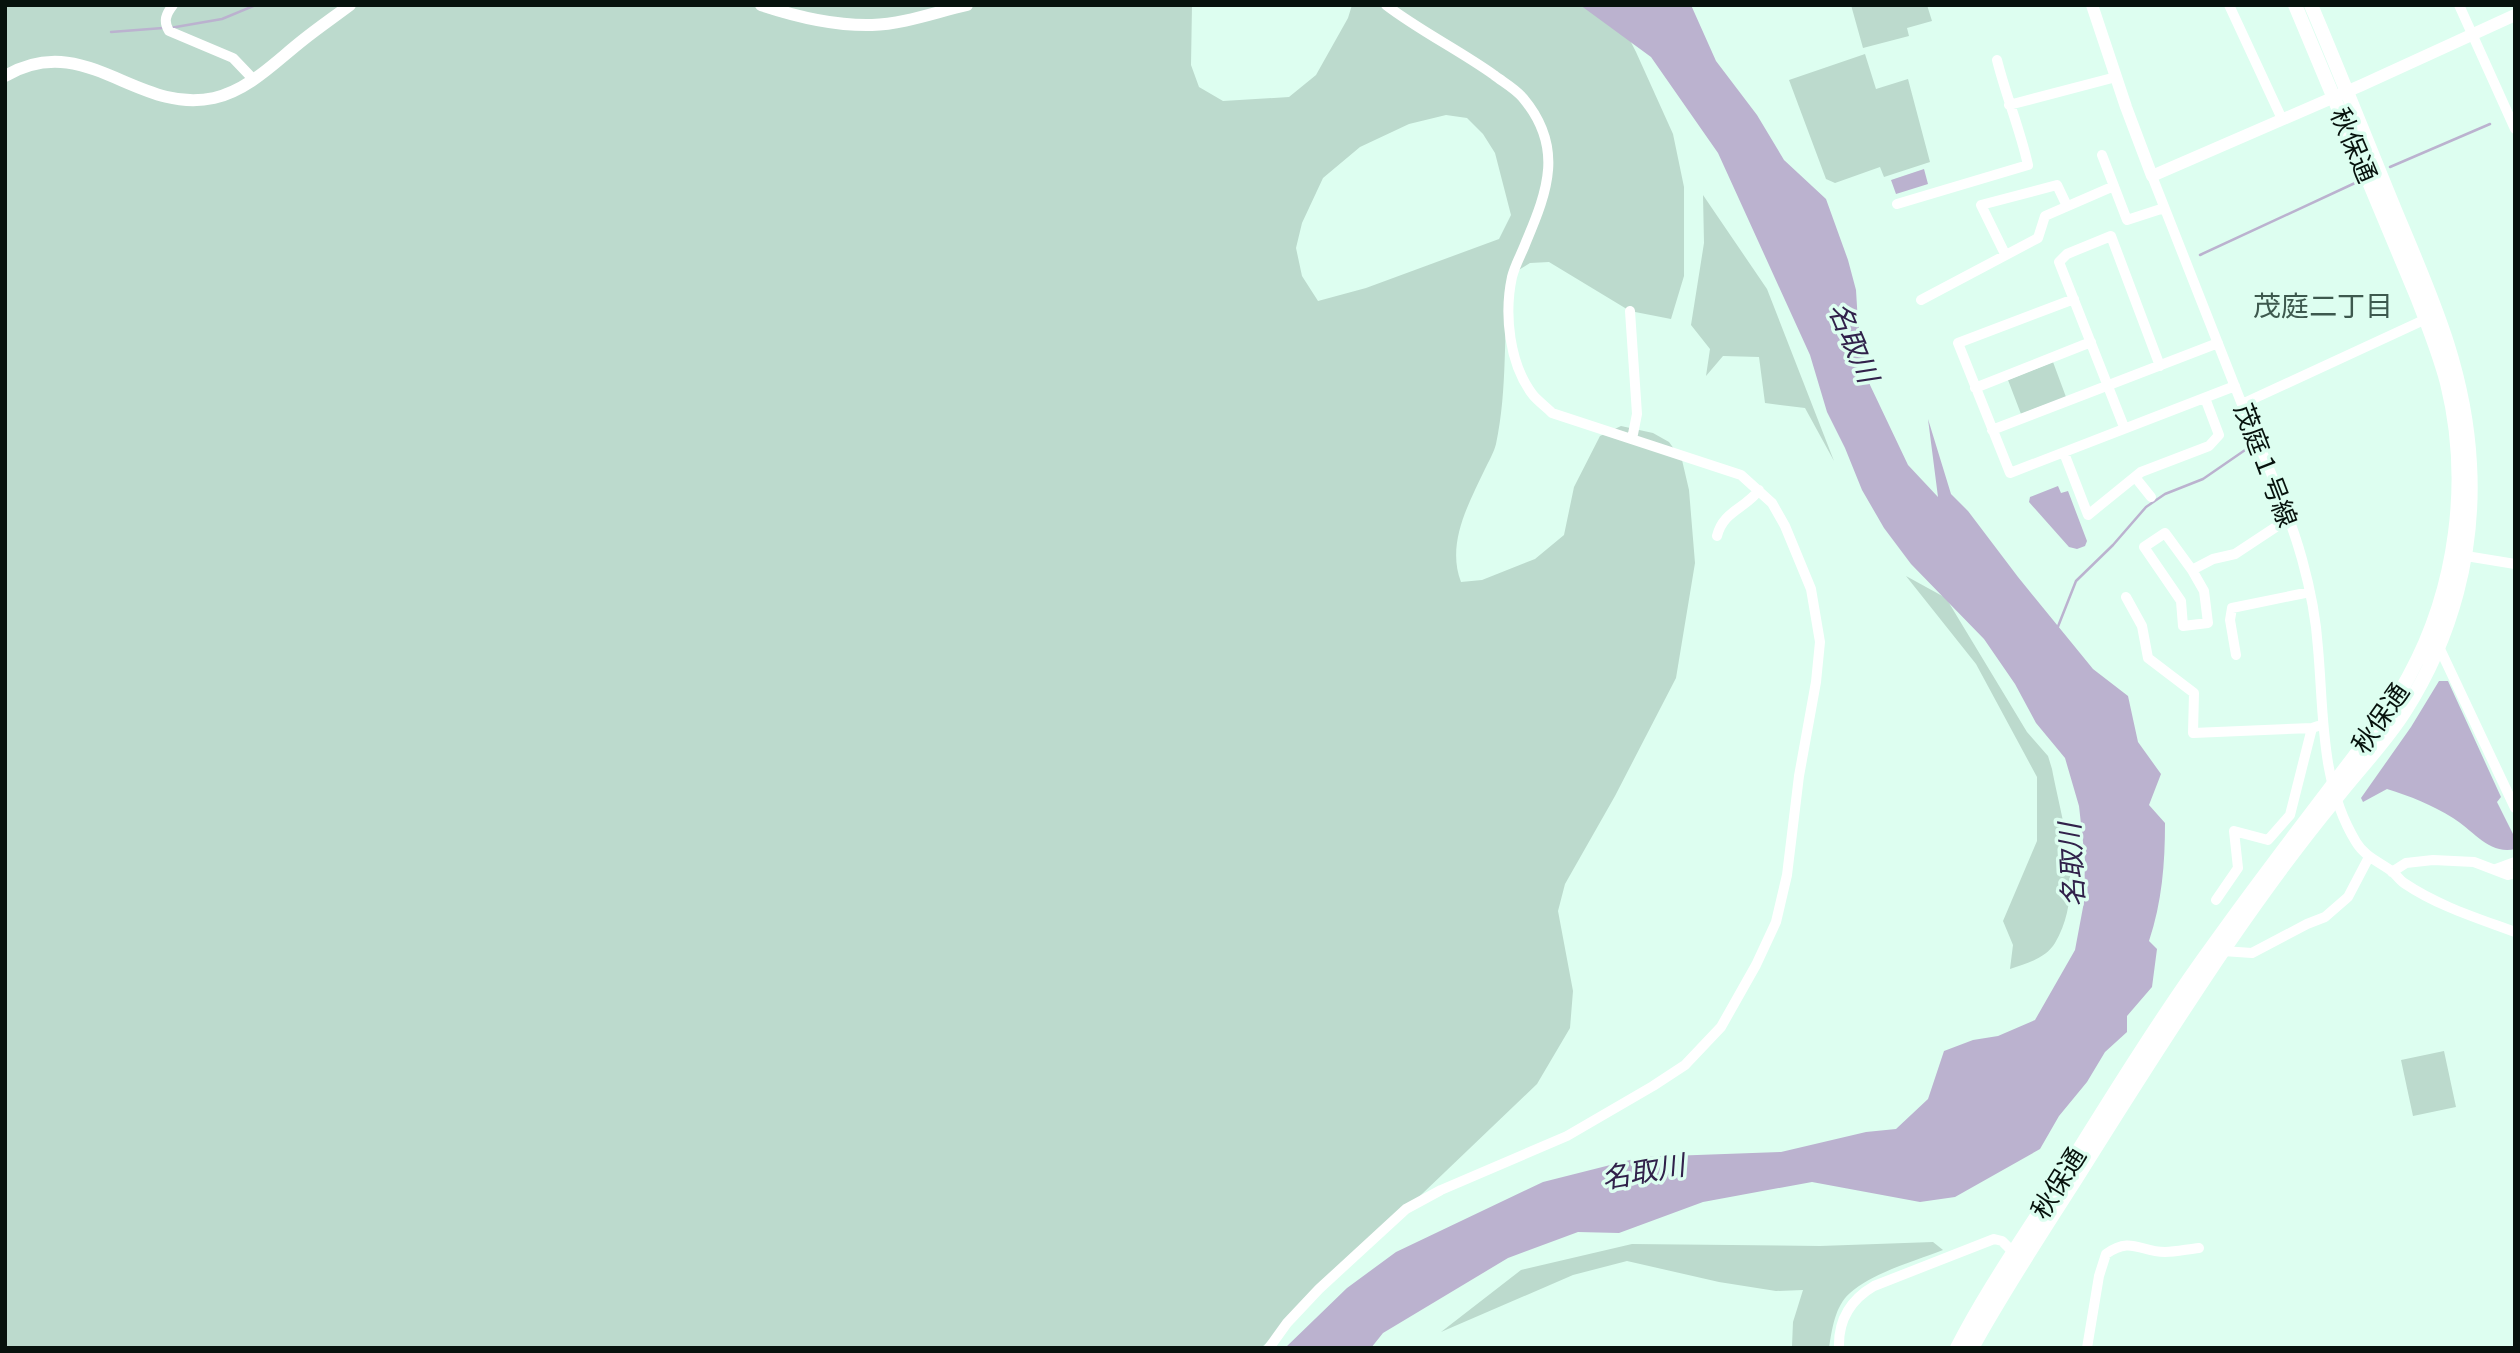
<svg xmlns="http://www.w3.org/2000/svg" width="2520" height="1353" font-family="'Titillium Web','Noto Sans JP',sans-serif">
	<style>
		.green { fill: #bcdacd; fill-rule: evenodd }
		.water { fill: #bbb2cf }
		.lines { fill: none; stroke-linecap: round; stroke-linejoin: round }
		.stream { stroke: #bbb2cf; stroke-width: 2.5 }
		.minor { stroke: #fff; stroke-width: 10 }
		.major { stroke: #fff; stroke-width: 12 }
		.highway { stroke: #fff; stroke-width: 14 }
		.labels { text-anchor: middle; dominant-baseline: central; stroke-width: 7; stroke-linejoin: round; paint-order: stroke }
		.street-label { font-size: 26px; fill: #07120d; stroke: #ddfef0 }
		.neighbourhood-label { font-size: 28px; fill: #3d594e; stroke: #ddfef0 }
		.water-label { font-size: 28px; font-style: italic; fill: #31214a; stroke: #ddfef0 }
	</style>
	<rect width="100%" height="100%" fill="#ddfef0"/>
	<path class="green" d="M 5,5 L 1192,5 L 1191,65 L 1199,87 L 1223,101 L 1289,97 L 1316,75 L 1348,18 L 1352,5 L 1612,5 L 1636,52 L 1673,134 L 1684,187 L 1684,276 L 1671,319 L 1630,311 L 1549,262 L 1530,263 L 1509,276 C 1503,332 1508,389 1496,444 C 1494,452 1489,461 1485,469 C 1469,503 1446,543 1461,582 L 1482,580 L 1535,559 L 1564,535 L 1574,487 L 1600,436 L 1621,426 L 1653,433 L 1669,442 L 1682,460 L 1689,490 L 1695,563 L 1676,678 L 1615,796 L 1565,884 L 1558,911 L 1573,991 L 1570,1028 L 1537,1084 L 1261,1348 L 5,1348 ZM 1446,115 L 1467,118 L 1483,134 L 1495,153 L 1511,215 L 1499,239 L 1366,288 L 1318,301 L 1302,276 L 1296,248 L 1302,223 L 1323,178 L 1360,147 L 1409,124 Z
		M 1851,5 L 1927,5 L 1932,21 L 1907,28 L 1909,36 L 1863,48 Z
		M 1865,54 L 1876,89 L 1908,79 L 1930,162 L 1884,177 L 1880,167 L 1835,183 L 1826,179 L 1789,80 Z
		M 1703,195 L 1767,289 L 1834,461 L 1805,408 L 1765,403 L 1759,357 L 1723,356 L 1706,376 L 1710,349 L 1691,325 L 1704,243 Z
		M 2053,362 L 2066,397 L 2021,414 L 2008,380 Z
		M 1906,576 L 1946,598 L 2027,732 L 2048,756 L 2052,769 C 2062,823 2086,891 2055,943 C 2046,958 2026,964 2010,969 L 2013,945 L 2003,921 L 2037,841 L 2037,777 L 1976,664 Z
		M 2444,1051 L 2456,1107 L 2413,1116 L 2401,1060 Z
		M 1933,1242 L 1943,1250 C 1915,1261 1872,1273 1850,1293 C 1835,1306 1832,1329 1829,1348 L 1795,1348 L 1792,1346 L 1793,1322 L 1803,1290 L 1776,1291 L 1719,1282 L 1627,1261 L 1573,1275 L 1441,1332 L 1521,1270 L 1632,1244 L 1820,1246 Z"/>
	<path class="water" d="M 1580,5 L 1691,5 L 1716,61 L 1757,115 L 1784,160 L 1826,199 L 1848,260 L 1856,290 L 1858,323 L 1870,385 L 1908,465 L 1938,497 L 1928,419 L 1951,494 L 1968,511 L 2018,577 L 2093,669 L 2128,696 L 2138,742 L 2161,774 L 2149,805 L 2165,823 C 2165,864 2162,902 2149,941 L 2157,949 L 2152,987 L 2127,1016 L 2127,1032 L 2105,1052 L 2087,1082 L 2059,1116 L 2040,1149 L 1955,1197 L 1920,1202 L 1812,1182 L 1703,1202 L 1619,1233 L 1578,1232 L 1508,1258 L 1383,1333 L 1371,1348 L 1285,1348 L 1347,1288 L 1396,1252 L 1543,1182 L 1642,1157 L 1781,1152 L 1866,1132 L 1896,1129 L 1928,1099 L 1944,1051 L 1973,1040 L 1998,1036 L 2035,1020 L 2075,950 L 2084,902 L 2085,860 L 2079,806 L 2065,758 L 2036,723 L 2015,684 L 1984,639 L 1911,564 L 1884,528 L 1862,490 L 1845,448 L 1827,412 L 1810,355 L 1718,153 L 1651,57 Z
		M 1924,169 L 1928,184 L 1896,194 L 1891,180 Z
		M 2058,486 L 2061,493 L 2068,491 L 2087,541 L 2085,546 L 2077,549 L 2069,547 L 2029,502 L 2030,497 Z
		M 2439,681 L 2448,681 L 2501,797 L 2497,802 L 2515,838 L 2515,849 C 2489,855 2473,830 2453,818 C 2432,805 2410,796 2387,789 L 2363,802 L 2361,798 L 2411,727 Z"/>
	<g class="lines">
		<path class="stream" d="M 170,28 L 222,19 L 256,5
			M 111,32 L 163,28
			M 2390,167 L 2490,124
			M 2200,255 L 2355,183
			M 2057,629 L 2076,581 L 2113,545 L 2146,507 L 2165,494 L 2203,479 L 2248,448"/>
		<path class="minor" d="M 173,5 C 166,14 163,21 169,31 L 233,58 L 254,80
			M 2229,5 L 2282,119
			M 2459,5 L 2515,129
			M 2009,105 L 2116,77
			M 2102,155 L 2127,220 L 2164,208
			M 2152,176 C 2181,251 2211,326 2241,402 C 2262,454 2287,505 2302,559 C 2310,588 2316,618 2318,648 C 2324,714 2320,783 2356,842 C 2365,857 2380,862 2393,872 C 2397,876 2400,880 2404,883 C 2438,906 2477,918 2515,932
			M 1897,204 L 2028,165 C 2020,129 2006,96 1997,60
			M 2005,254 L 1981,205 L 2057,185 L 2067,206
			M 2074,299 L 1958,343 L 2010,473 L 2235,386
			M 1921,300 L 2038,238 L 2045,216 L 2114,186
			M 1630,311 L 1637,414 L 1632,439
			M 1975,388 L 2091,342
			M 2242,404 L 2426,319
			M 2124,427 L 2059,262 L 2067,254 L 2111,236 L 2160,366
			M 1992,430 L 2218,343
			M 2064,453 L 2088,515 L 2141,472 L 2209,446 L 2219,435 L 2205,398
			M 2135,477 L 2151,497
			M 1717,536 C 1723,511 1745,509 1759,490
			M 2460,555 L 2515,564
			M 2192,570 L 2165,533 L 2144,547 L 2181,601 L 2183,626 L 2208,623 L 2204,591 L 2192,570 L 2213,559 L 2235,554 L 2288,519
			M 2126,597 L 2142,626 L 2148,658 L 2194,693 L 2193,733 L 2312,728
			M 2439,647 L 2515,808
			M 2236,655 L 2230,620 L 2232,608 L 2310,592
			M 2496,869 L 2515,862
			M 2392,872 L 2406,863 L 2433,860 L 2474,862 L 2508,875 L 2515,873
			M 2216,900 L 2238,868 L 2234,831 L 2268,840 L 2290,815 L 2312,728 L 2318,726
			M 2223,951 L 2252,953 L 2307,924 L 2325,917 L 2348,897 L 2369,857
			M 1269,1348 L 1287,1323 L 1319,1289 L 1406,1209 L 1441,1190 L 1567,1136 L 1653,1086 L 1685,1065 L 1721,1027 L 1756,965 L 1776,922 L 1787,875 L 1799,776 L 1816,682 L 1820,642 L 1811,589 L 1785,526 L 1772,503 L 1741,475 L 1552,413 C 1546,407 1538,401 1533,395 C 1509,364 1504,314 1512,277 C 1515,265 1522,253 1526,242 C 1548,190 1564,147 1523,98 C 1516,89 1503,82 1494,75 C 1459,50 1420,31 1386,5
			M 1839,1348 C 1838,1320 1850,1300 1874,1286 L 1994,1239 L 2002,1241 L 2014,1253
			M 2087,1348 L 2099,1276 L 2106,1254 C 2131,1236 2140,1252 2165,1252 C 2176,1252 2188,1249 2199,1248"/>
		<path class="major" d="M 761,5 C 797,17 834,26 872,25 C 904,24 936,12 967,5
			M 2092,5 L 2126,107 L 2152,176 L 2362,85 L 2515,15
			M 5,76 C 86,29 136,115 214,98 C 249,90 275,62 303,40 C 318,28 334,17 350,5"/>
		<path class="highway" d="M 1957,1348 C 1986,1291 2024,1237 2058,1183 C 2109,1101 2160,1018 2217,940 C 2258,882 2301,827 2344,770 C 2367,740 2391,710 2409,676 C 2457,588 2471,480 2447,383 C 2439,353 2428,325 2417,297 L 2295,5
			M 1972,1348 C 2004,1290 2040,1235 2076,1179 C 2126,1099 2176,1020 2229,942 C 2262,894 2297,846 2334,801 C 2357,771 2385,743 2405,711 C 2452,637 2475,551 2470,464 C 2465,369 2431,296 2395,210 C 2367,142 2340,73 2311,5"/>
	</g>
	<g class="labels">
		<g class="street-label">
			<text transform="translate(2354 145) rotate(67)">秋保通</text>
			<text transform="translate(2266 465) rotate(69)">茂庭１号線</text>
			<text transform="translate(2380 718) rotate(-55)">秋保通</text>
			<text transform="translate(2058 1183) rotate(-58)">秋保通</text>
		</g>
		<g class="neighbourhood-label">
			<text x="2323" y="305">茂庭二丁目</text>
		</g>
		<g class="water-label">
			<text transform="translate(1854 342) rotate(67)">名取川</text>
			<text transform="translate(2071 865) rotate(-93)">名取川</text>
			<text transform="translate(1643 1171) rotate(-10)">名取川</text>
		</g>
	</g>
	<rect width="2520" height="1353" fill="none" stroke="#07120d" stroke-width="14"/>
</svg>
